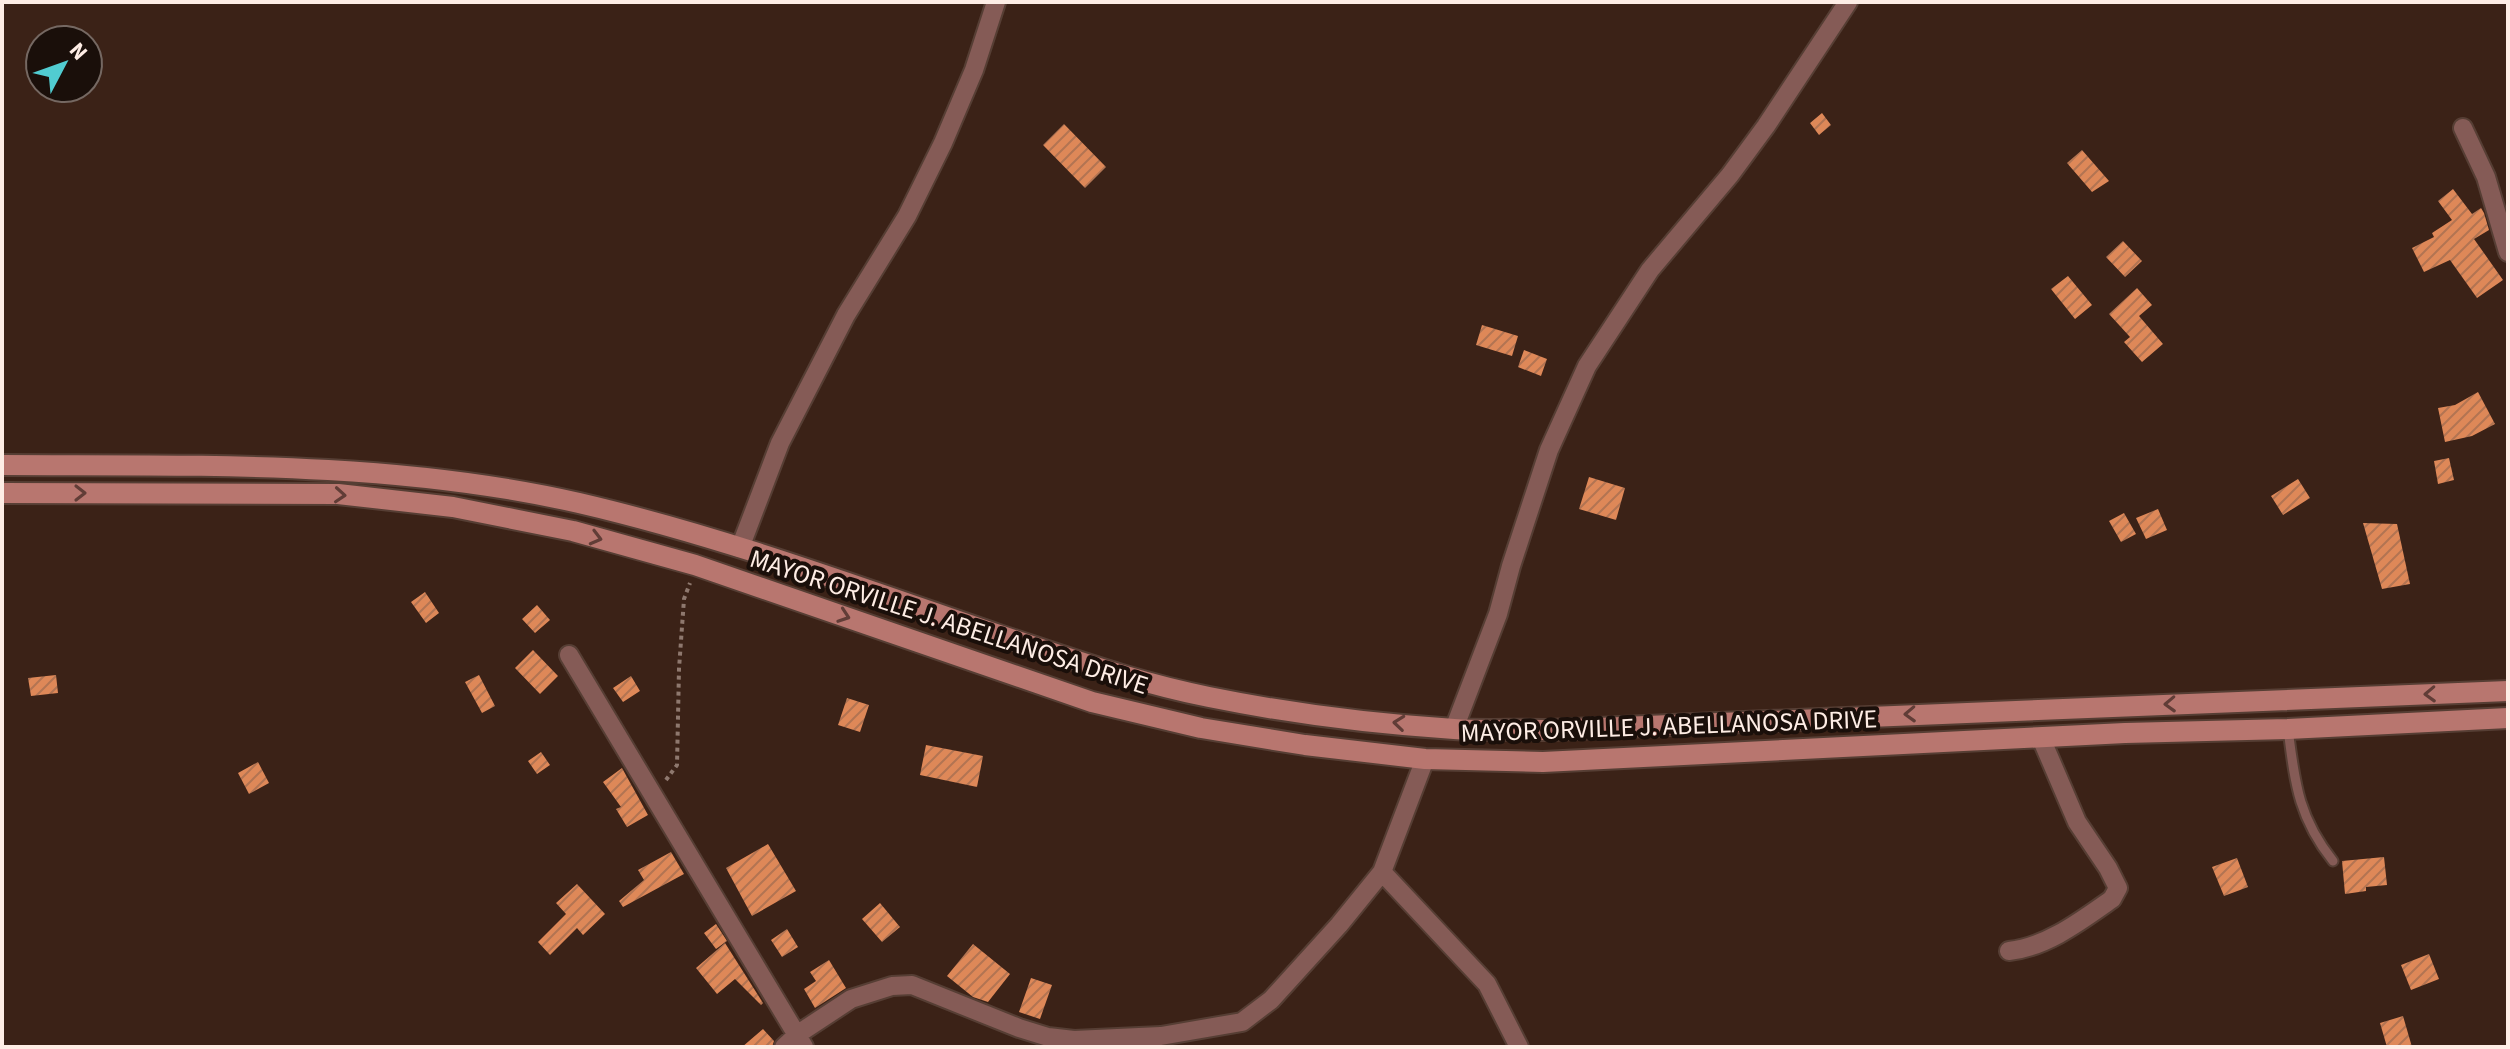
<svg xmlns="http://www.w3.org/2000/svg" width="2510" height="1049" font-family="'Source Sans 3',sans-serif">
	<style>
		.building { fill: url(#building-hatch) }
		.lines { fill: none; stroke-linecap: round; stroke-linejoin: round }
		.service-casing { stroke: #563e34; stroke-width: 13 }
		.minor-casing { stroke: #563e34; stroke-width: 22 }
		.secondary-casing { stroke: #563e34; stroke-width: 24 }
		.path { stroke: #8e786e; stroke-width: 4; stroke-dasharray: 4 4; stroke-linecap: butt }
		.service { stroke: #855b56; stroke-width: 9 }
		.minor { stroke: #855b56; stroke-width: 18 }
		.secondary { stroke: #b8766f; stroke-width: 20 }
		.oneway { stroke: #613d37 }
		.labels { text-anchor: middle; dominant-baseline: central; stroke-width: 8; stroke-linejoin: round; paint-order: stroke }
		.street-label { font-size: 26px; fill: #feede5; stroke: #1a0f0a }
	</style>
	<defs>
		<pattern id="building-hatch" width="6" height="6" patternUnits="userSpaceOnUse" patternTransform="scale(2)"><rect width="6" height="6" fill="#de8858"/><path d="M-1 1l2-2M0 6l6-6M5 7l2-2" fill="none" stroke="#b27452"/></pattern>
	</defs>
	<rect width="100%" height="100%" fill="#3b2217"/>
	<path class="building" d="M 1822,113 L 1831,125 L 1819,135 L 1810,123 Z
		M 1064,124 L 1106,167 L 1085,188 L 1043,145 Z
		M 2082,150 L 2109,181 L 2092,192 L 2067,163 Z
		M 2453,189 L 2472,214 L 2481,208 L 2484,213 L 2489,230 L 2474,239 L 2503,280 L 2477,298 L 2450,260 L 2424,272 L 2412,248 L 2434,237 L 2432,233 L 2452,220 L 2438,201 Z
		M 2123,241 L 2142,261 L 2125,277 L 2106,257 Z
		M 2068,276 L 2092,305 L 2075,319 L 2051,289 Z
		M 2137,288 L 2152,305 L 2139,316 L 2163,344 L 2142,362 L 2124,342 L 2130,337 L 2109,314 Z
		M 1482,325 L 1518,336 L 1512,356 L 1476,345 Z
		M 1524,350 L 1547,359 L 1541,376 L 1518,367 Z
		M 2478,392 L 2495,424 L 2472,436 L 2445,442 L 2438,408 L 2455,405 Z
		M 2449,458 L 2454,480 L 2438,484 L 2434,461 Z
		M 1589,477 L 1625,488 L 1616,520 L 1579,509 Z
		M 2298,479 L 2310,498 L 2283,515 L 2271,496 Z
		M 2158,509 L 2167,530 L 2146,539 L 2136,518 Z
		M 2124,513 L 2136,534 L 2121,542 L 2109,521 Z
		M 2363,523 L 2397,524 L 2410,584 L 2382,589 Z
		M 425,592 L 439,613 L 426,623 L 411,602 Z
		M 537,605 L 550,620 L 535,633 L 522,619 Z
		M 533,650 L 558,676 L 540,694 L 515,668 Z
		M 56,675 L 58,693 L 31,696 L 28,678 Z
		M 479,675 L 495,706 L 482,713 L 465,682 Z
		M 631,676 L 640,691 L 623,702 L 613,688 Z
		M 847,698 L 869,705 L 860,732 L 838,725 Z
		M 926,745 L 983,756 L 977,787 L 920,775 Z
		M 541,752 L 550,765 L 537,774 L 528,761 Z
		M 258,762 L 269,783 L 249,794 L 238,773 Z
		M 622,768 L 648,815 L 627,827 L 616,809 L 621,807 L 603,782 Z
		M 768,844 L 796,891 L 752,916 L 726,868 Z
		M 671,852 L 684,874 L 623,907 L 619,901 L 644,880 L 638,870 Z
		M 2384,857 L 2387,885 L 2366,887 L 2366,891 L 2345,894 L 2342,861 Z
		M 2237,858 L 2248,887 L 2224,896 L 2212,867 Z
		M 577,884 L 605,914 L 583,935 L 577,928 L 550,955 L 538,942 L 566,914 L 556,903 Z
		M 880,903 L 900,927 L 882,942 L 862,919 Z
		M 716,924 L 727,941 L 716,949 L 704,933 Z
		M 787,929 L 798,947 L 782,957 L 771,940 Z
		M 725,943 L 763,1003 L 761,1005 L 735,979 L 717,994 L 696,968 Z
		M 973,944 L 1010,974 L 988,1002 L 973,997 L 947,976 Z
		M 2429,954 L 2439,979 L 2411,990 L 2401,965 Z
		M 829,960 L 846,988 L 815,1008 L 804,989 L 816,981 L 810,972 Z
		M 1031,978 L 1052,985 L 1040,1019 L 1019,1012 Z
		M 2403,1016 L 2412,1047 L 2387,1047 L 2380,1023 Z
		M 763,1029 L 774,1041 L 772,1047 L 742,1047 Z"/>
	<g class="lines">
		<g class="service-casing">
			<path id="service" d="M 2288,729 C 2295,783 2298,817 2333,861"/>
		</g>
		<g class="minor-casing">
			<path id="minor" d="M 2463,128 L 2486,177 L 2508,252
				M 740,548 L 780,443 L 846,315 L 907,216 L 943,143 L 974,70 L 996,2
				M 569,655 L 804,1047
				M 1454,729 L 1498,614 L 1511,566 L 1549,450 L 1587,366 L 1650,270 L 1730,175 L 1766,126 L 1848,2
				M 1382,872 L 1487,984 L 1519,1047
				M 2009,951 C 2047,947 2082,920 2112,899 L 2118,888 L 2108,868 L 2077,822 L 2041,738
				M 784,1047 L 798,1034 L 851,999 L 892,986 L 912,985 L 1019,1028 L 1048,1037 L 1074,1040 L 1161,1036 L 1242,1022 L 1271,1000 L 1339,925 L 1382,872 L 1425,759"/>
		</g>
		<g class="secondary-casing">
			<path id="secondary" d="M 2,465 C 195,466 390,460 579,503 C 721,536 859,587 996,634 C 1066,657 1137,683 1209,697 C 1288,713 1374,724 1454,729 C 1485,731 1517,729 1549,730 L 2508,691
				M 2,493 L 338,494 L 453,507 L 573,531 L 695,565 L 1092,702 L 1201,728 L 1305,745 L 1425,759 L 1543,762 L 2125,733 L 2288,729 L 2508,718"/>
		</g>
		<path class="path" d="M 666,780 L 677,765 L 679,669 L 684,599 L 690,583"/>
		<use href="#service" class="service"/>
		<use href="#minor" class="minor"/>
		<use href="#secondary" class="secondary"/>
	</g>
	<defs><path id="oneway-chevron" d="M-2-3.5L2.5 0L-2 3.5" fill="none" stroke-width="1.6" stroke-linecap="round" stroke-linejoin="round" transform="scale(2)"/></defs>
	<g class="oneway">
		<use href="#oneway-chevron" transform="translate(80 493)"/>
		<use href="#oneway-chevron" transform="translate(340 495) rotate(4)"/>
		<use href="#oneway-chevron" transform="translate(596 538) rotate(15)"/>
		<use href="#oneway-chevron" transform="translate(844 616) rotate(19)"/>
		<use href="#oneway-chevron" transform="translate(2430 694) rotate(178)"/>
		<use href="#oneway-chevron" transform="translate(2170 704) rotate(178)"/>
		<use href="#oneway-chevron" transform="translate(1910 714) rotate(178)"/>
		<use href="#oneway-chevron" transform="translate(1399 723) rotate(-174)"/>
	</g>
	<g class="labels">
		<g class="street-label">
			<text transform="translate(949 622) rotate(18)">MAYOR ORVILLE J. ABELLANOSA DRIVE</text>
			<text transform="translate(1669 726) rotate(-2)">MAYOR ORVILLE J. ABELLANOSA DRIVE</text>
		</g>
	</g>
	<rect width="2510" height="1049" fill="none" stroke="#feede5" stroke-width="8"/>
	<g transform="translate(64 64) rotate(49)"><circle r="38" fill="#1a0f0a" stroke="#756862" stroke-width="2"/>
	<path d="M0-6L14 30L0 20L-14 30Z" fill="#51ccd1"/>
	<text y="-12" font-size="22" font-weight="bold" text-anchor="middle" fill="#feede5">N</text>
	</g>
</svg>
